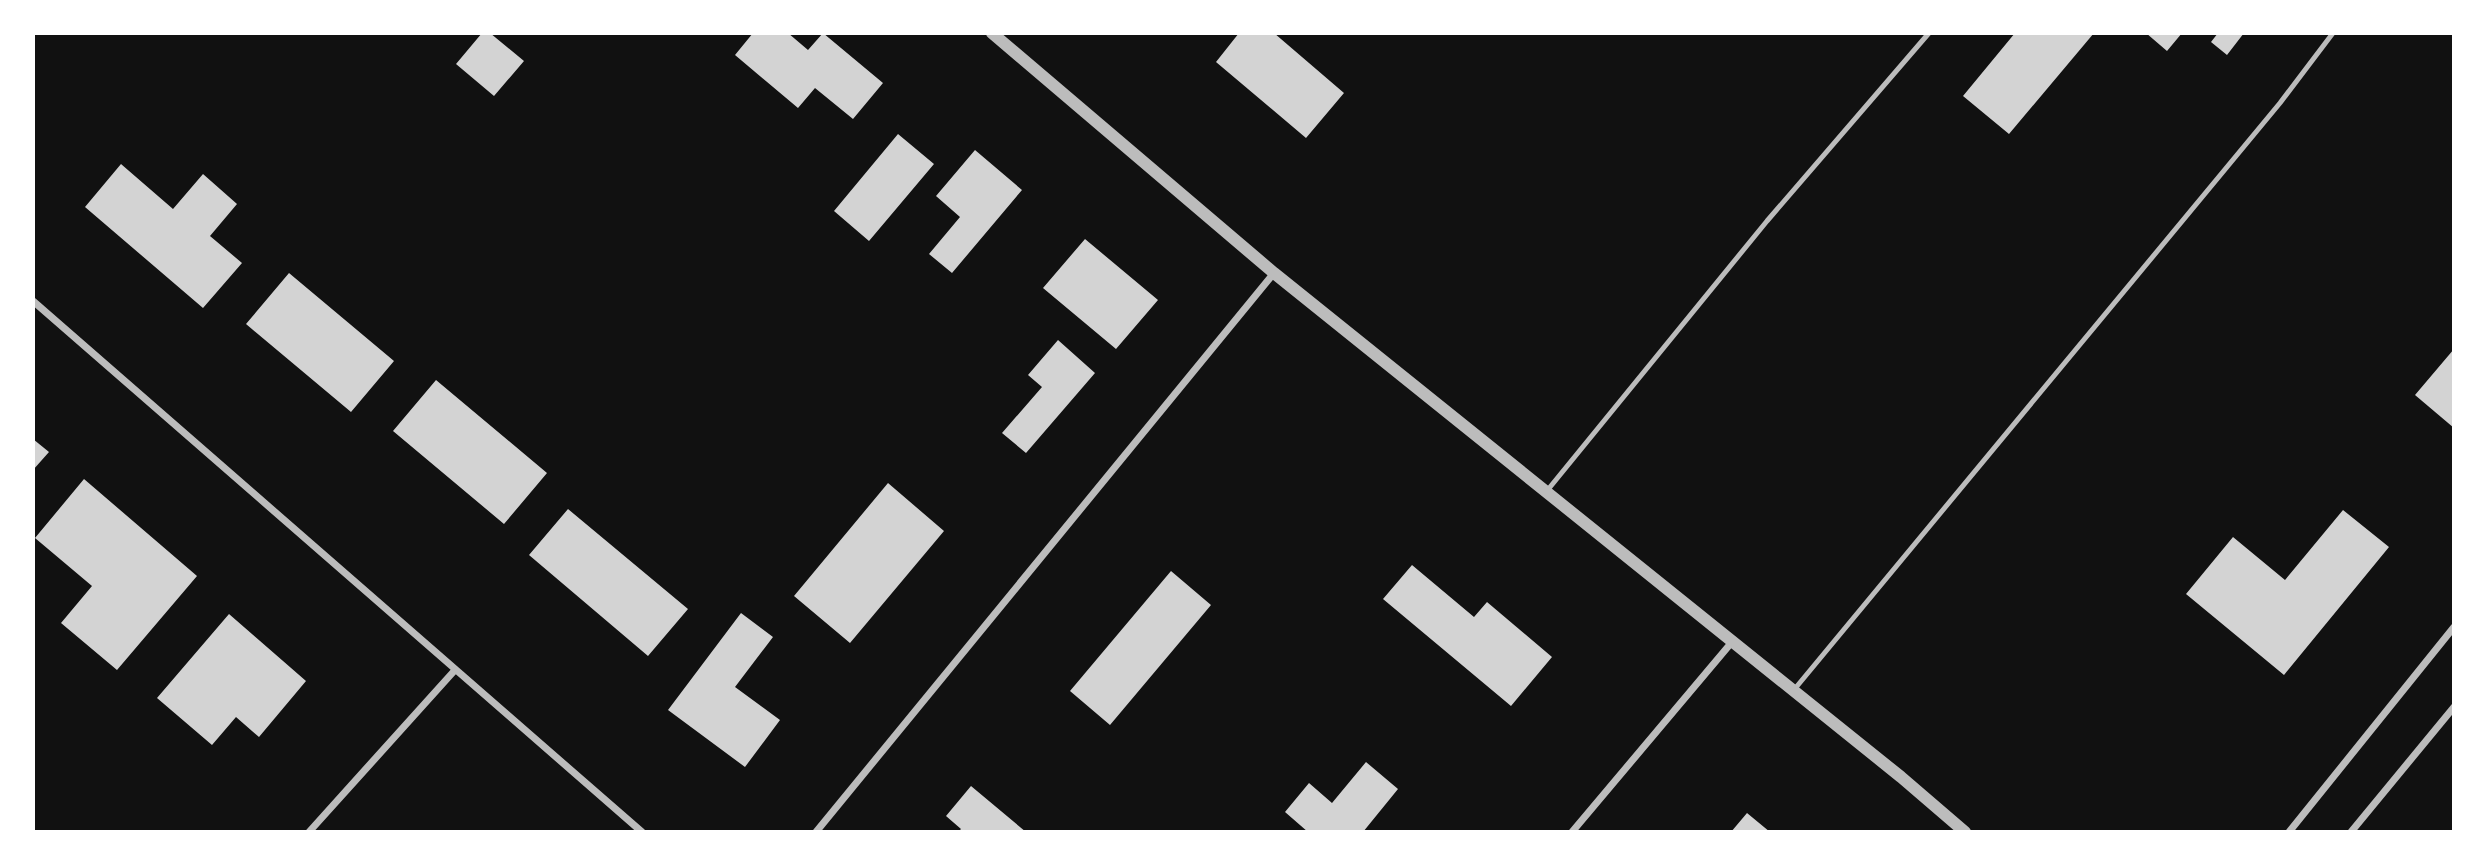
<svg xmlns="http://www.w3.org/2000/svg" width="2487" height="865" font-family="Roboto,sans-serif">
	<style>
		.building { fill: #d3d3d3 }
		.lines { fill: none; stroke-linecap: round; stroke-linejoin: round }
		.service { stroke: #bcbcbc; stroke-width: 5 }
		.minor { stroke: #bcbcbc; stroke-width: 7 }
		.tertiary { stroke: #bcbcbc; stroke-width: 12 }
	</style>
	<rect width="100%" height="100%" fill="#111"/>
	<path class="building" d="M 482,33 L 490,33 L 524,61 L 494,96 L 456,64 Z
		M 753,33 L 788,33 L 808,50 L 823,33 L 883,83 L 853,119 L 815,88 L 798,108 L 735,55 Z
		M 1239,33 L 1274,33 L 1344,93 L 1306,138 L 1216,62 Z
		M 2015,33 L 2094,33 L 2009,134 L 1963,96 Z
		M 2146,33 L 2182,33 L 2167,51 Z
		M 2218,33 L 2244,33 L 2227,55 L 2211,42 Z
		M 898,134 L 934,164 L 869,241 L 834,211 Z
		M 975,150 L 1022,190 L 952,273 L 929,254 L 960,217 L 936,196 Z
		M 121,164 L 173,209 L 203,174 L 237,204 L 210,236 L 242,263 L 203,308 L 85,207 Z
		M 1085,239 L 1158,300 L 1116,349 L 1043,288 Z
		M 289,273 L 394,361 L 351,412 L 246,324 Z
		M 1058,340 L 1095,373 L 1026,453 L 1002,433 L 1042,387 L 1028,375 Z
		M 2454,349 L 2454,428 L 2415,395 Z
		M 436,380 L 547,473 L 504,524 L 393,431 Z
		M 33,439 L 49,452 L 33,470 Z
		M 84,479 L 197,576 L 117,670 L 61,623 L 92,586 L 35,538 Z
		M 888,483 L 944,531 L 850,643 L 794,596 Z
		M 568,509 L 688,609 L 648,656 L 529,555 Z
		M 2343,510 L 2389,547 L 2284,675 L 2186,594 L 2233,537 L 2285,580 Z
		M 1412,565 L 1474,617 L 1487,602 L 1552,657 L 1511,706 L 1383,599 Z
		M 1171,571 L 1211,605 L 1110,725 L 1070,691 Z
		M 741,613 L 773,637 L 735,687 L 780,720 L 745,767 L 668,710 Z
		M 229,614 L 306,681 L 259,737 L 236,717 L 212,745 L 157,698 Z
		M 1366,762 L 1398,789 L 1363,832 L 1308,832 L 1285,812 L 1309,783 L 1332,803 Z
		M 971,786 L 1026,832 L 958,832 L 961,829 L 946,816 Z
		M 1747,813 L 1770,832 L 1731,832 Z"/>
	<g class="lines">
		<path class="service" d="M 1546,492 L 1767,221 L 1929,33
			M 1793,691 L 2280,103 L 2333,33"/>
		<path class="minor" d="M 33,301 L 642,832
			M 309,832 L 455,670
			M 816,832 L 1274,273
			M 1572,832 L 1732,642
			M 2289,832 L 2454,627
			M 2351,832 L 2454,707"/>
		<path class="tertiary" d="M 992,33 L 1274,273 L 1901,777 L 1965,832"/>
	</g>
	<rect width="2487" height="865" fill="none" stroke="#ffffff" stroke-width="70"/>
</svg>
